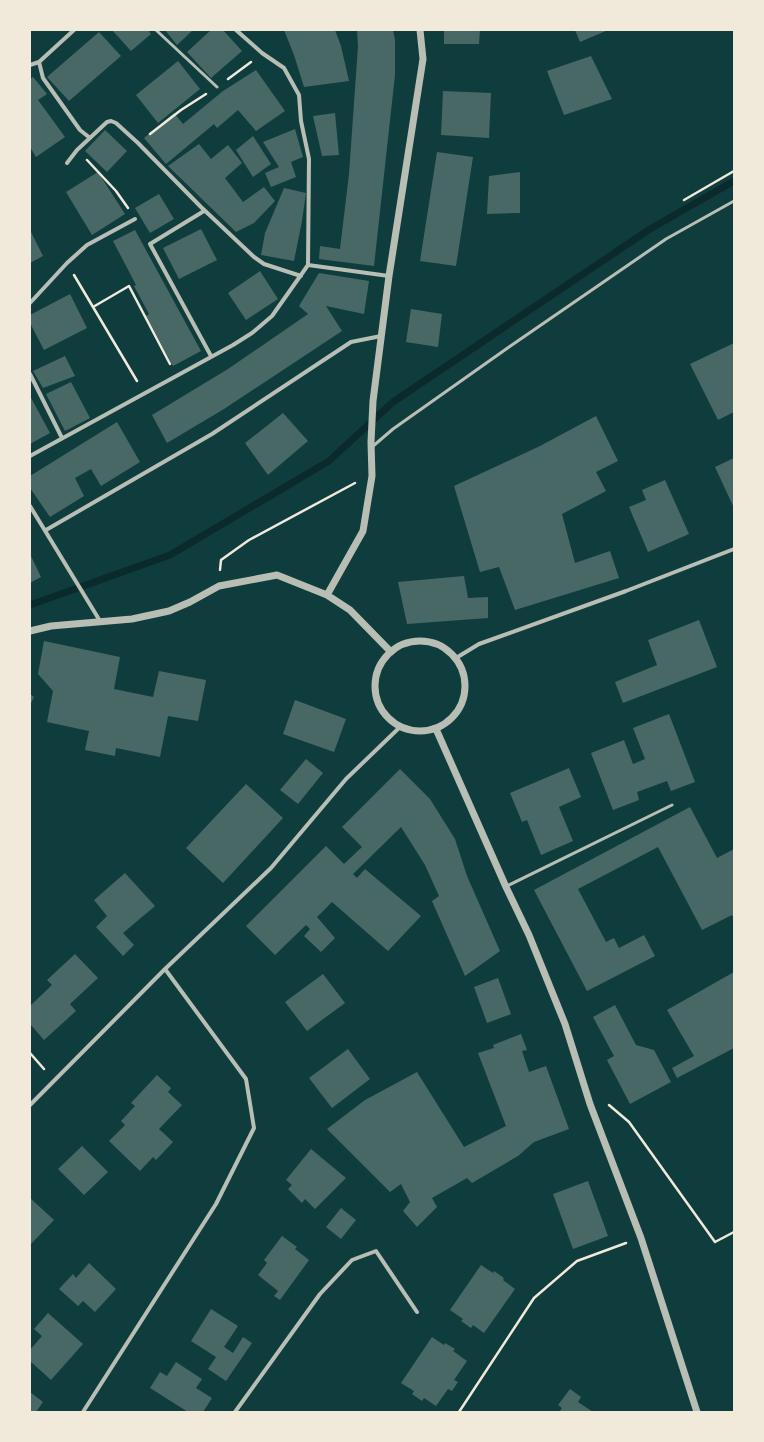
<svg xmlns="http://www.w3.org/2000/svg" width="764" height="1442" font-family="Helvetica,sans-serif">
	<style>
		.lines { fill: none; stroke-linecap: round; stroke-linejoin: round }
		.stream { stroke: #0a2a2b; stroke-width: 7 }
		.building { fill: #486865 }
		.path { stroke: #f1e9da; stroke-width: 2.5 }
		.service { stroke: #b8beb3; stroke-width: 3 }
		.minor { stroke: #b8beb3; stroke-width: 4 }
		.tertiary { stroke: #b8beb3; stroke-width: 7 }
	</style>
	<rect width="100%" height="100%" fill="#0f3d3e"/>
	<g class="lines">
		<path class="stream" d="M 30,605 L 170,555 L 329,461 L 393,402 L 650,229 L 734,181"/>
	</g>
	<path class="building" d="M 112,30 L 148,30 L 151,34 L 131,51 Z
		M 165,30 L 193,30 L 177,45 Z
		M 211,30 L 223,30 L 242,51 L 211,78 L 187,52 Z
		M 284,30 L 335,30 L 341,46 L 349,81 L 304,87 L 294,55 Z
		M 357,30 L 393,30 L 395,40 L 395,75 L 374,266 L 319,259 L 320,246 L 340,249 L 349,174 L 358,46 Z
		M 444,30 L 480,30 L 479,44 L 444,44 Z
		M 575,30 L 608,30 L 580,42 Z
		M 99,32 L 121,56 L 69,101 L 47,77 Z
		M 591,56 L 612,99 L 564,115 L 547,71 Z
		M 178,61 L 200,89 L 158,123 L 136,95 Z
		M 256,70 L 285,111 L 256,131 L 238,110 L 217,128 L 214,124 L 166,164 L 144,138 L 174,113 L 183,124 L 223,91 Z
		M 33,77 L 47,94 L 38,100 L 65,137 L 36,157 L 30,147 L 30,79 Z
		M 443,91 L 491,93 L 489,138 L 441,135 Z
		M 335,113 L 339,155 L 322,156 L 313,116 Z
		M 295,129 L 303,157 L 291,162 L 296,177 L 271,187 L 265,173 L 279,167 L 263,142 Z
		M 105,130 L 127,151 L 107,172 L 85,151 Z
		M 253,136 L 271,164 L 253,177 L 236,150 Z
		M 199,144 L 211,159 L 228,145 L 242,163 L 225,178 L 243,202 L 264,187 L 275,201 L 254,223 L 236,232 L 168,166 Z
		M 437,152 L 473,157 L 456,266 L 420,261 Z
		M 98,172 L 125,214 L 92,235 L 66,192 Z
		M 520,172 L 520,213 L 487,214 L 489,176 Z
		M 284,188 L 306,193 L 302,221 L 294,261 L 261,255 L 265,233 Z
		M 159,194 L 174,219 L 150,233 L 135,208 Z
		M 201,229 L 217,260 L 179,279 L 163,248 Z
		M 30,230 L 43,256 L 30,263 Z
		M 135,230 L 201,351 L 173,366 L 146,316 L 149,314 L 134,286 L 136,285 L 113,241 Z
		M 260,271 L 278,299 L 246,320 L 228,293 Z
		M 319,273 L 369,281 L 364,314 L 326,306 L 342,331 L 224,409 L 167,443 L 152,415 L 228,369 L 308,314 L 299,306 Z
		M 70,294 L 87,328 L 44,350 L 30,323 L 30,315 Z
		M 411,309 L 442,314 L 438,347 L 406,342 Z
		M 734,343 L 734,412 L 718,420 L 690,364 Z
		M 65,356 L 75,376 L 43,388 L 33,371 Z
		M 71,382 L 90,418 L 65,431 L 46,394 Z
		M 30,396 L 50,433 L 30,444 Z
		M 283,413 L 308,441 L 268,475 L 245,443 Z
		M 596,416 L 618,461 L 596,472 L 606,491 L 562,514 L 575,563 L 610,551 L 619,578 L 515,610 L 499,567 L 480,572 L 454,486 L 540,446 Z
		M 117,422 L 140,462 L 101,486 L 91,469 L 75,478 L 84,496 L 50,517 L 30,488 L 30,476 Z
		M 734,458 L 734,508 L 715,467 Z
		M 665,480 L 689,534 L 648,552 L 629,507 L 646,500 L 642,490 Z
		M 30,554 L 41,577 L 30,583 Z
		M 464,576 L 468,598 L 488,597 L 488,618 L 407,624 L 398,582 Z
		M 699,620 L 717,667 L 623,703 L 615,682 L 657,665 L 648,640 Z
		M 44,641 L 120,657 L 114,689 L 153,697 L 159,671 L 206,680 L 198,721 L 168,716 L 160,757 L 116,748 L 115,756 L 85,750 L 89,731 L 47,722 L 53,691 L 38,674 Z
		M 30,694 L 34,697 L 30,705 Z
		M 295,700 L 346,719 L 334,752 L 283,734 Z
		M 669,714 L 695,782 L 671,791 L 667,781 L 637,792 L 639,800 L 613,810 L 591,753 L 624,740 L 633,764 L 645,759 L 633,728 Z
		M 306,759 L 323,773 L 298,804 L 280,790 Z
		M 569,768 L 581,797 L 559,807 L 573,841 L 541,855 L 527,820 L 522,822 L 510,793 Z
		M 400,769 L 430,799 L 455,839 L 467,876 L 500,951 L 465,976 L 432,901 L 439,896 L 425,865 L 401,827 L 353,874 L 357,878 L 365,869 L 421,916 L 388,951 L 332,902 L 317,917 L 335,938 L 321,952 L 304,936 L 310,929 L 306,925 L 275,955 L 246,926 L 326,846 L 344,864 L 362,847 L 342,827 Z
		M 246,784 L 283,818 L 223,883 L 186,848 Z
		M 690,807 L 717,858 L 734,849 L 734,919 L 732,915 L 702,930 L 658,847 L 578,889 L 606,942 L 614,938 L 619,948 L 644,935 L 655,956 L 587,991 L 534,890 Z
		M 125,873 L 155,906 L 123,933 L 134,945 L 123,956 L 96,927 L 107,916 L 94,900 Z
		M 75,954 L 98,978 L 70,1004 L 76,1011 L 44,1040 L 30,1024 L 30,1006 L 52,985 L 47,980 Z
		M 734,972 L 734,1048 L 677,1078 L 672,1068 L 694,1056 L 667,1010 Z
		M 323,974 L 345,1003 L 307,1031 L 285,1002 Z
		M 498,978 L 511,1014 L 487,1023 L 474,987 Z
		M 615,1005 L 636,1045 L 654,1050 L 671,1082 L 630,1104 L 607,1060 L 614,1056 L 593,1017 Z
		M 521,1034 L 527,1050 L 522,1051 L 529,1072 L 546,1066 L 569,1129 L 534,1142 L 518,1156 L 472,1183 L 467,1178 L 432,1198 L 437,1207 L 417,1227 L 403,1211 L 410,1202 L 401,1184 L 390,1192 L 327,1129 L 365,1100 L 417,1072 L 464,1147 L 506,1126 L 478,1053 L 494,1048 L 493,1045 Z
		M 348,1049 L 370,1079 L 332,1108 L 309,1078 Z
		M 157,1075 L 171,1088 L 168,1092 L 182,1105 L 159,1129 L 173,1142 L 156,1160 L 153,1157 L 140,1171 L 109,1141 L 125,1125 L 121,1121 L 135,1106 L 131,1103 Z
		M 82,1146 L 108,1172 L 84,1195 L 58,1169 Z
		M 311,1149 L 346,1178 L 315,1209 L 305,1199 L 302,1203 L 288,1189 L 292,1185 L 286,1180 Z
		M 588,1181 L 608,1236 L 573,1249 L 553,1194 Z
		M 30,1198 L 54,1220 L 30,1245 Z
		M 341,1208 L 356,1220 L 341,1239 L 326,1227 Z
		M 282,1236 L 297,1247 L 295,1249 L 309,1260 L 280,1300 L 274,1296 L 278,1291 L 258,1275 L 267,1263 L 264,1260 Z
		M 89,1263 L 116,1289 L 95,1312 L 83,1301 L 78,1306 L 59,1289 L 73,1274 L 76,1278 Z
		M 481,1265 L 493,1273 L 494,1271 L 504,1278 L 503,1280 L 515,1289 L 484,1333 L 473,1325 L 471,1328 L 461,1321 L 463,1319 L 450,1310 Z
		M 211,1309 L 238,1326 L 224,1347 L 233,1353 L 243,1337 L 252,1343 L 226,1381 L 208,1369 L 216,1357 L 191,1341 Z
		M 48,1313 L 83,1344 L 51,1380 L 30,1361 L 30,1350 L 42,1336 L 34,1329 Z
		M 432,1337 L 444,1345 L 445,1343 L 455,1349 L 453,1351 L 467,1361 L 454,1380 L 458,1382 L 452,1391 L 448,1389 L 436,1406 L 424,1398 L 422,1401 L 412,1394 L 414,1391 L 401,1383 Z
		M 176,1362 L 202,1379 L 196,1388 L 212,1398 L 203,1412 L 188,1412 L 150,1388 L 160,1372 L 167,1376 Z
		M 570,1389 L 581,1397 L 578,1402 L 593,1412 L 559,1412 L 562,1408 L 558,1405 Z
		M 30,1392 L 43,1402 L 36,1412 L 30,1412 Z"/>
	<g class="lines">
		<path class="path" d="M 228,79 L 251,62
			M 150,134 L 181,110 L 206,94
			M 87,160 L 116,191 L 128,208
			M 684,200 L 734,171
			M 74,275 L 137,381
			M 93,307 L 129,286 L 170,364
			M 220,570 L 221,560 L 249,540 L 355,483
			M 30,1053 L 44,1069
			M 609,1105 L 629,1122 L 715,1242 L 734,1232
			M 459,1412 L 534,1298 L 577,1261 L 626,1243"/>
		<path class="service" d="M 156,30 L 217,87
			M 372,447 L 393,429 L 509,347 L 666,239 L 734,201
			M 507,886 L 672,805"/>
		<path class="minor" d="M 39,62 L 43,78 L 80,130 L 90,138
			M 30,65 L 39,62 L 74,30
			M 67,163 L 77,150 L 107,122 L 111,121 L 116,123 L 138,143 L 201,207 L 254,257 L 264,264 L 301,276
			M 204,211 L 150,244 L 211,356
			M 308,265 L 389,276
			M 30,303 L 67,263 L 87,245 L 135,219
			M 30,374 L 62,438
			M 30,456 L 233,345 L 252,333 L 272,316 L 308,265 L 309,159 L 301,121 L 299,95 L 284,68 L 262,53 L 236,30
			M 30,506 L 100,621
			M 46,530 L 212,434 L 351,342 L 381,336
			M 456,658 L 479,644 L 626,591 L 734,549
			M 30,1105 L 165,969 L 271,868 L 346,779 L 400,727
			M 83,1412 L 216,1204 L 254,1128 L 246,1079 L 165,969
			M 235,1412 L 320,1294 L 352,1260 L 376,1251 L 417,1312"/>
		<path class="tertiary" d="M 327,595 L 363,531 L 372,476 L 371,442 L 373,401 L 389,276 L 423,59 L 420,30
			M 30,631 L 51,626 L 132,619 L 169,611 L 190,602 L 219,586 L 277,575 L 327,595 L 350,610 L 391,652
			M375 686a45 45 0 1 1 90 0a45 45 0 1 1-90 0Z
			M 436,729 L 506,887 L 529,935 L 565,1024 L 590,1104 L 641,1238 L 697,1412"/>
	</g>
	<rect width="764" height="1442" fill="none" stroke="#f1e9da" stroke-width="62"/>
</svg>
